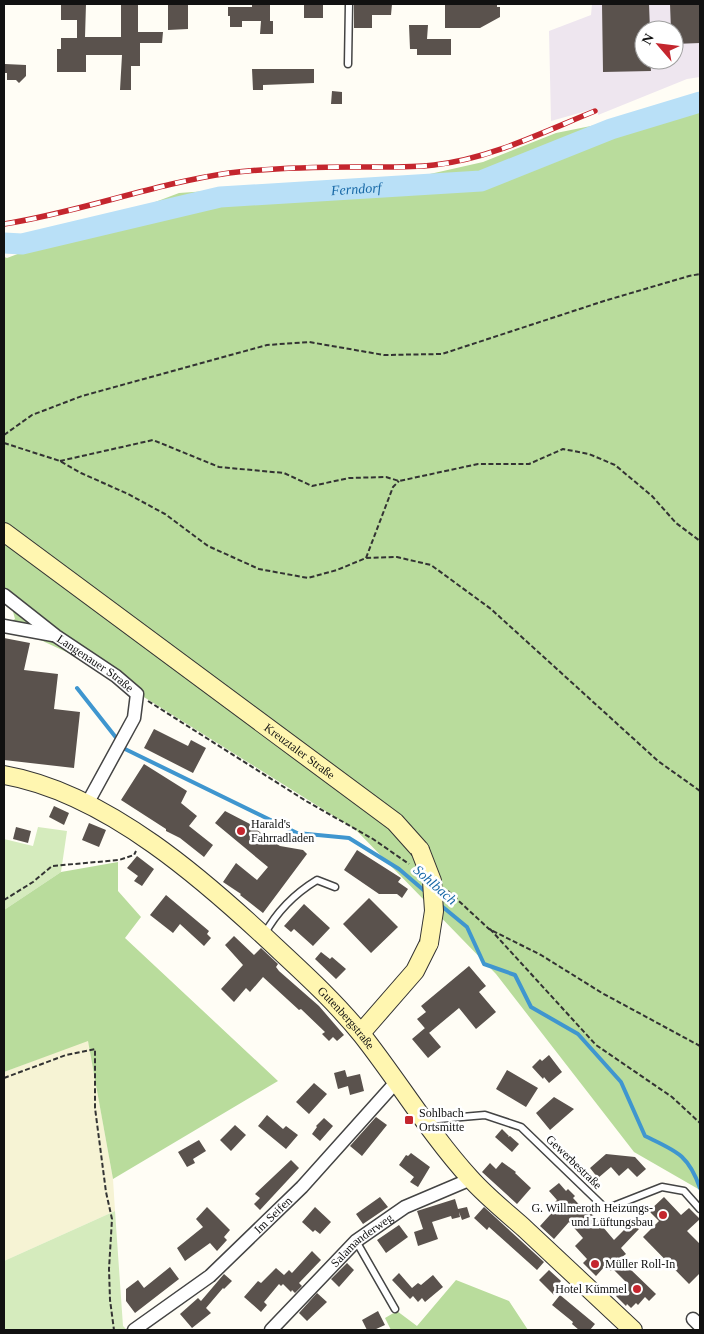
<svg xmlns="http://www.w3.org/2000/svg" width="704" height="1334" font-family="Georgia,serif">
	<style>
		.industrial { fill: #eee6ef; fill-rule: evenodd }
		.farmland { fill: #f6f3d4 }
		.green { fill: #d5ebbd }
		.forest { fill: #b9dc9c }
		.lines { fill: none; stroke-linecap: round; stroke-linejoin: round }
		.stream { stroke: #3f96cf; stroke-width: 4 }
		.river { stroke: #b9e0f7; stroke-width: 21 }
		.building { fill: #5a524d }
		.lane-casing { stroke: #444; stroke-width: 9 }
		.street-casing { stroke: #444; stroke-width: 15 }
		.secondary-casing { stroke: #333; stroke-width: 20 }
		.path { stroke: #333; stroke-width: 2; stroke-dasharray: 5 2.5; stroke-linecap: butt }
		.lane { stroke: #fff; stroke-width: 6 }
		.street { stroke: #fff; stroke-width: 12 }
		.secondary { stroke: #fff6b0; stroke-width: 18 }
		.rail-casing { stroke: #c4262e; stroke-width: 5.5 }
		.rail { stroke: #fff; stroke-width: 4; stroke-dasharray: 11; stroke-linecap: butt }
		.secondary-bridge-casing { stroke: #333; stroke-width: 20; stroke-linecap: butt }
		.secondary-bridge { stroke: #fff6b0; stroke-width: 18 }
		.poi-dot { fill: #c4262e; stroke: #fff; stroke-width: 2 }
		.labels { text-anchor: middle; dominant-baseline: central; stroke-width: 5; stroke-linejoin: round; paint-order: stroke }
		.street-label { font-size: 12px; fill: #111; stroke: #fff }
		.poi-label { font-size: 12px; fill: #111; stroke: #fff; text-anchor: start }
		.water-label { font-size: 14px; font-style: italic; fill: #1768a6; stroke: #fff }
	</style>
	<rect width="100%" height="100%" fill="#fffdf5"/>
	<path class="industrial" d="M 592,4 L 700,4 L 700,77 L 687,79 L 598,115 L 597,108 L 551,121 L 549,31 L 591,15 ZM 644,30 L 674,30 L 674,60 L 644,60 Z"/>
	<path class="farmland" d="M 88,1040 L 113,1179 L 115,1211 L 4,1261 L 4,1072 Z"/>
	<path class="green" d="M 38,827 L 67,831 L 61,872 L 4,910 L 4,839 L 33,846 Z
		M 115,1211 L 123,1326 L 127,1330 L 4,1330 L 4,1261 Z"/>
	<path class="forest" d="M 700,104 L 700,1190 L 634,1152 L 496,974 L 356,830 L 88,662 L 34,637 L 4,633 L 4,624 L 15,619 L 11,604 L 4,599 L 4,257 L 7,258 L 179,193 L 421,176 L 483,162 L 556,133 Z
		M 118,862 L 118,891 L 141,917 L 125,938 L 278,1081 L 113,1179 L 88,1041 L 4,1072 L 4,910 L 61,872 Z
		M 456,1280 L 509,1301 L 528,1330 L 391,1330 L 385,1318 L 397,1311 L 417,1326 Z"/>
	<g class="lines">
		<path class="stream" d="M 77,688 L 125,749 L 297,833 L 349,838 L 399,869 L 427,893
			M 438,903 L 467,927 L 484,964 L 515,975 L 531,1007 L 578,1034 L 621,1082 L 645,1136 C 676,1151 688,1154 700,1188"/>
		<path class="river" id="s1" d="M 4,243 L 22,244 L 220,197 L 481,181 L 611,129 L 700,102"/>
	</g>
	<path class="building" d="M 61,4 L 86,4 L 85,37 L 121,37 L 121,4 L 138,4 L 138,32 L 163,32 L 162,43 L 140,43 L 140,66 L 131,66 L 131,90 L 120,90 L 122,55 L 86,55 L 86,72 L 57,72 L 57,49 L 61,49 L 61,38 L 77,38 L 77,20 L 61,20 Z
		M 168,4 L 188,4 L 188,29 L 168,30 Z
		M 304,4 L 323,4 L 323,18 L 304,18 Z
		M 354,4 L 392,4 L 391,15 L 372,15 L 372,28 L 354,28 Z
		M 465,4 L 497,4 L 497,7 L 500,7 L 500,17 L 480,28 L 445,28 L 445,5 Z
		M 602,4 L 649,4 L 650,30 L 644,30 L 644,60 L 650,60 L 651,71 L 603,72 Z
		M 670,4 L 700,4 L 700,43 L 674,44 L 674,30 L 671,30 Z
		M 252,5 L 270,5 L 270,21 L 273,21 L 273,34 L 260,34 L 261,21 L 242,21 L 242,27 L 230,27 L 230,16 L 228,16 L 228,7 L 252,7 Z
		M 409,25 L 428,25 L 427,39 L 451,39 L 451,55 L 417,55 L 417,49 L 410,49 Z
		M 5,64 L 26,65 L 26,76 L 19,83 L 16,80 L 7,80 L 7,73 L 4,73 Z
		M 252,69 L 314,69 L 314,83 L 263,85 L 263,90 L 253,90 Z
		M 332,91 L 342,92 L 342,104 L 331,104 Z
		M 4,638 L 30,643 L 24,670 L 58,674 L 54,709 L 80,712 L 74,768 L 4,760 Z
		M 154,729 L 188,746 L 191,740 L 206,748 L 193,773 L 144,748 Z
		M 144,764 L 187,791 L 181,803 L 197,816 L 189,826 L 213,845 L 204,857 L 180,838 L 166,831 L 166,829 L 121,800 Z
		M 54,806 L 69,813 L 64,825 L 49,817 Z
		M 225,811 L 250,824 L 272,842 L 272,841 L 280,846 L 303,850 L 307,854 L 263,913 L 240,895 L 241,894 L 223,882 L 236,863 L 257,880 L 268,867 L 215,823 Z
		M 89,823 L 106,830 L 99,847 L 82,840 Z
		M 16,827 L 31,831 L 28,843 L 13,839 Z
		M 357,850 L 401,878 L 398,882 L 408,889 L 402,898 L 397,894 L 379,894 L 344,870 Z
		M 137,856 L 154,869 L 142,886 L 134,881 L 138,876 L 127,868 Z
		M 166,895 L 209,931 L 207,934 L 211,938 L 204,946 L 180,924 L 173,933 L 150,915 Z
		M 369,898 L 398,927 L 371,953 L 343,924 Z
		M 304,904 L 330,928 L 313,946 L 294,929 L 291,932 L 284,926 Z
		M 234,936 L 254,955 L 261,948 L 278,964 L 276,967 L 279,971 L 319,1006 L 344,1035 L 337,1041 L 333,1037 L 329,1041 L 322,1034 L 325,1032 L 301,1009 L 299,1010 L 263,977 L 250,992 L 246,988 L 234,1002 L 221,989 L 243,965 L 225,945 Z
		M 321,952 L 330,959 L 332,957 L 346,969 L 336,979 L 315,959 Z
		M 469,966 L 486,986 L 479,992 L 496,1012 L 476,1029 L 459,1008 L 429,1033 L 417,1019 L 426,1012 L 421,1006 Z
		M 425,1028 L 441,1047 L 428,1058 L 412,1039 Z
		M 549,1055 L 562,1072 L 549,1083 L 544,1077 L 543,1079 L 532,1067 L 540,1059 L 542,1061 Z
		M 345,1070 L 347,1077 L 360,1074 L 364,1091 L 350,1095 L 348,1086 L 338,1089 L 334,1073 Z
		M 507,1070 L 538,1088 L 526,1107 L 496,1089 Z
		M 314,1083 L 327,1094 L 309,1114 L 296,1102 Z
		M 554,1097 L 574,1109 L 550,1130 L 536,1113 Z
		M 267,1115 L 283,1129 L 286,1126 L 298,1135 L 286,1149 L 258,1126 Z
		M 376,1117 L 387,1125 L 362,1156 L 350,1146 Z
		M 324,1118 L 333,1126 L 320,1141 L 312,1134 L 317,1127 L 316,1126 Z
		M 235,1125 L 246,1135 L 231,1151 L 220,1140 Z
		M 502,1129 L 509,1136 L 508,1137 L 510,1136 L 519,1144 L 512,1152 L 495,1137 Z
		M 199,1140 L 206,1151 L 193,1159 L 195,1163 L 187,1167 L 178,1152 Z
		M 411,1153 L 430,1167 L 418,1187 L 410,1182 L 414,1177 L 399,1165 L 406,1155 L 408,1156 Z
		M 606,1154 L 635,1157 L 646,1169 L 637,1177 L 628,1168 L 619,1176 L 611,1167 L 598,1178 L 590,1168 Z
		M 291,1160 L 299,1168 L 260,1210 L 254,1204 L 260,1198 L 255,1194 Z
		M 502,1162 L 516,1172 L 515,1173 L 531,1188 L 517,1204 L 482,1172 L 490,1163 L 496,1169 Z
		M 559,1183 L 566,1191 L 568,1189 L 575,1196 L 573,1198 L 589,1215 L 591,1213 L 614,1240 L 632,1222 L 639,1229 L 621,1248 L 626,1254 L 622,1257 L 631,1264 L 628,1267 L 656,1294 L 649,1301 L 645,1297 L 638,1305 L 636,1303 L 631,1308 L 627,1304 L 626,1306 L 616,1296 L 628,1284 L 612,1268 L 611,1271 L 606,1265 L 596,1276 L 583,1263 L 587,1259 L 575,1246 L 583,1238 L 569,1222 L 554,1239 L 540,1226 L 559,1205 L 555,1202 L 557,1200 L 549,1191 Z
		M 380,1197 L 388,1207 L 363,1224 L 356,1214 Z
		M 664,1197 L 681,1215 L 689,1208 L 700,1219 L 687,1231 L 700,1244 L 700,1273 L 689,1284 L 643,1237 L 659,1221 L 649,1211 Z
		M 455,1199 L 458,1209 L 467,1207 L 470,1217 L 462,1220 L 459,1212 L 460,1217 L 452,1219 L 451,1216 L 432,1222 L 438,1239 L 418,1246 L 414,1232 L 423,1229 L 417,1211 Z
		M 207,1207 L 230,1230 L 224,1237 L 227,1240 L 217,1251 L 210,1243 L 185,1261 L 177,1248 L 203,1227 L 196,1219 Z
		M 315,1207 L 331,1222 L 320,1234 L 315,1230 L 313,1232 L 302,1222 Z
		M 484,1207 L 544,1262 L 537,1270 L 489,1227 L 487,1230 L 474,1218 Z
		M 399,1225 L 408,1237 L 386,1253 L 377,1240 Z
		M 312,1251 L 321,1260 L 299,1283 L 302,1286 L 295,1293 L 292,1290 L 291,1292 L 283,1284 L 281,1286 L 279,1284 L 264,1302 L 267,1305 L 261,1312 L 244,1297 L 258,1281 L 261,1283 L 276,1268 L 284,1275 L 289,1270 L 292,1273 Z
		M 347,1263 L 354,1270 L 339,1287 L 331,1279 Z
		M 170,1267 L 179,1279 L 135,1313 L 126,1301 L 126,1289 L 138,1280 L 144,1288 Z
		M 549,1270 L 561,1281 L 558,1285 L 561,1288 L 554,1295 L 539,1280 Z
		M 399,1273 L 412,1288 L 418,1283 L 421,1285 L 433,1275 L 443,1287 L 425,1302 L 422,1298 L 418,1302 L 413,1296 L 410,1299 L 392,1280 Z
		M 224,1274 L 232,1281 L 224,1289 L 223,1288 L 206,1308 L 211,1313 L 192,1328 L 180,1314 L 198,1298 L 201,1301 Z
		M 317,1293 L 327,1302 L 307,1321 L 299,1313 Z
		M 560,1295 L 595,1324 L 590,1330 L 579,1330 L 572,1324 L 573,1322 L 552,1305 Z
		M 378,1311 L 385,1325 L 374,1330 L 367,1330 L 362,1320 Z"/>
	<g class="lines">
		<g class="lane-casing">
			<path id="lane" d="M 348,64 L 349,4
				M 264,935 C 277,911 294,894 317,880 L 335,887
				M 427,1120 L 485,1115 L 521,1127 L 606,1209 L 662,1187 L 684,1191 L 700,1209
				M 356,1241 L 395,1309"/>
		</g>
		<g class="street-casing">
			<g id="street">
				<path id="s2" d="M 4,595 L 56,636 L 116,676 L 137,694 L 134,718 L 87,804"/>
				<path d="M 4,626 L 53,635"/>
				<path d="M 693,1319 L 700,1326"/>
				<path id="s3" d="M 134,1330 L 210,1276 L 302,1187 L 397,1081"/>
				<path id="s4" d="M 271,1330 L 356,1241 L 405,1207 L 471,1179"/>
			</g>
		</g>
		<g class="secondary-casing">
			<g id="secondary">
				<path id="s5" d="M 4,532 L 395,822 L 420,850"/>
				<path id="s6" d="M 4,775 C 107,793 207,882 281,952 C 309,978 338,1005 362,1035 C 399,1082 430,1134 470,1178 C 486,1196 506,1212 524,1228 C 560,1262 597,1296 633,1330"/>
				<path d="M 361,1033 L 415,971 L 429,943"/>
			</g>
		</g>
		<path class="path" d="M 4,435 L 32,415 L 82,396 L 267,345 L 309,342 L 384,355 L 442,354 L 604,301 L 689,276 L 700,274
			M 4,443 L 60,461 L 81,473 L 128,494 L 165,514 L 208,546 L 259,569 L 308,578 L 337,570 L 366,558 L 397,557 L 431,565 L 491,609 L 658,761 L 700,791
			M 60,461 L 153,440 L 219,467 L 284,473 L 312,486 L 349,478 L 386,477 L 399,481 L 478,464 L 529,464 L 563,449 L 589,454 L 615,465 L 652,496 L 676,523 L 700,541
			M 366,558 L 393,487 L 399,481
			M 148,701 L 306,801 L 373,839 L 409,864
			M 448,891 L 489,929 L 541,955 L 602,993 L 700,1046
			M 4,900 L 33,882 L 52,866 L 119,860 L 134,855 L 136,851
			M 490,929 L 596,1045 L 672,1097 L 700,1123
			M 4,1078 L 66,1055 L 95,1049 L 95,1108 L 106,1192 L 112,1219 L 109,1269 L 110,1300 L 114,1330"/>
		<use href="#lane" class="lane"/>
		<use href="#street" class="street"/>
		<use href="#secondary" class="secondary"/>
		<g class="rail-casing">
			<path id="rail" d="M 4,224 C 80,212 153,184 229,173 C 271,168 312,167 354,167 C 381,167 408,168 434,165 C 490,159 543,132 595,111"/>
		</g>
		<use href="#rail" class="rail"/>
		<g class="secondary-bridge-casing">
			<path id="secondary-bridge" d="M 420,850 L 432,881 L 434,911 L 429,943"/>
		</g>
		<use href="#secondary-bridge" class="secondary-bridge"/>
	</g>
	<g class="poi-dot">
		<circle cx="241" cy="831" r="5"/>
		<rect x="404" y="1115" width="10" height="10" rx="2.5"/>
		<circle cx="663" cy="1215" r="5"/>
		<circle cx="595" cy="1264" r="5"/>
		<circle cx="637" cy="1289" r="5"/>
	</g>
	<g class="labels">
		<g class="street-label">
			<text stroke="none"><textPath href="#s2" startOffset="114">Langenauer Straße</textPath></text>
			<text stroke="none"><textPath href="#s5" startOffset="368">Kreuztaler Straße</textPath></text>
			<text stroke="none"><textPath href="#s6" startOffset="426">Gutenbergstraße</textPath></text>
			<text transform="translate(574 1162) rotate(44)">Gewerbestraße</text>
			<text stroke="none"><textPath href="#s3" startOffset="181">Im Seifen</textPath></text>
			<text stroke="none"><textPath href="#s4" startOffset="128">Salamanderweg</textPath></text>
		</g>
		<g class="poi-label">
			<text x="251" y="824">Harald's<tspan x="251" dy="14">Fahrradladen</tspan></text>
			<text x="419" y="1113">Sohlbach<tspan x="419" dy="14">Ortsmitte</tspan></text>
			<text x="653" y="1208" text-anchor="end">G. Willmeroth Heizungs-<tspan x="653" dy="14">und Lüftungsbau</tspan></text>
			<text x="605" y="1264">Müller Roll-In</text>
			<text x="627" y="1289" text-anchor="end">Hotel Kümmel</text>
		</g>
		<g class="water-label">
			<text stroke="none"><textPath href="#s1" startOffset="358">Ferndorf</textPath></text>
			<text transform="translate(435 885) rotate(41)">Sohlbach</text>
		</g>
	</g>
	<rect width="704" height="1334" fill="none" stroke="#111111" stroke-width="10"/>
	<g transform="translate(659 45) rotate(298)"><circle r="24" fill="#ffffff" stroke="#a0a0a0"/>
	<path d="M0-4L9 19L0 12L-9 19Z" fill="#c4262e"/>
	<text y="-8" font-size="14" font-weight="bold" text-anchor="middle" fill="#111111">N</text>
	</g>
</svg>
